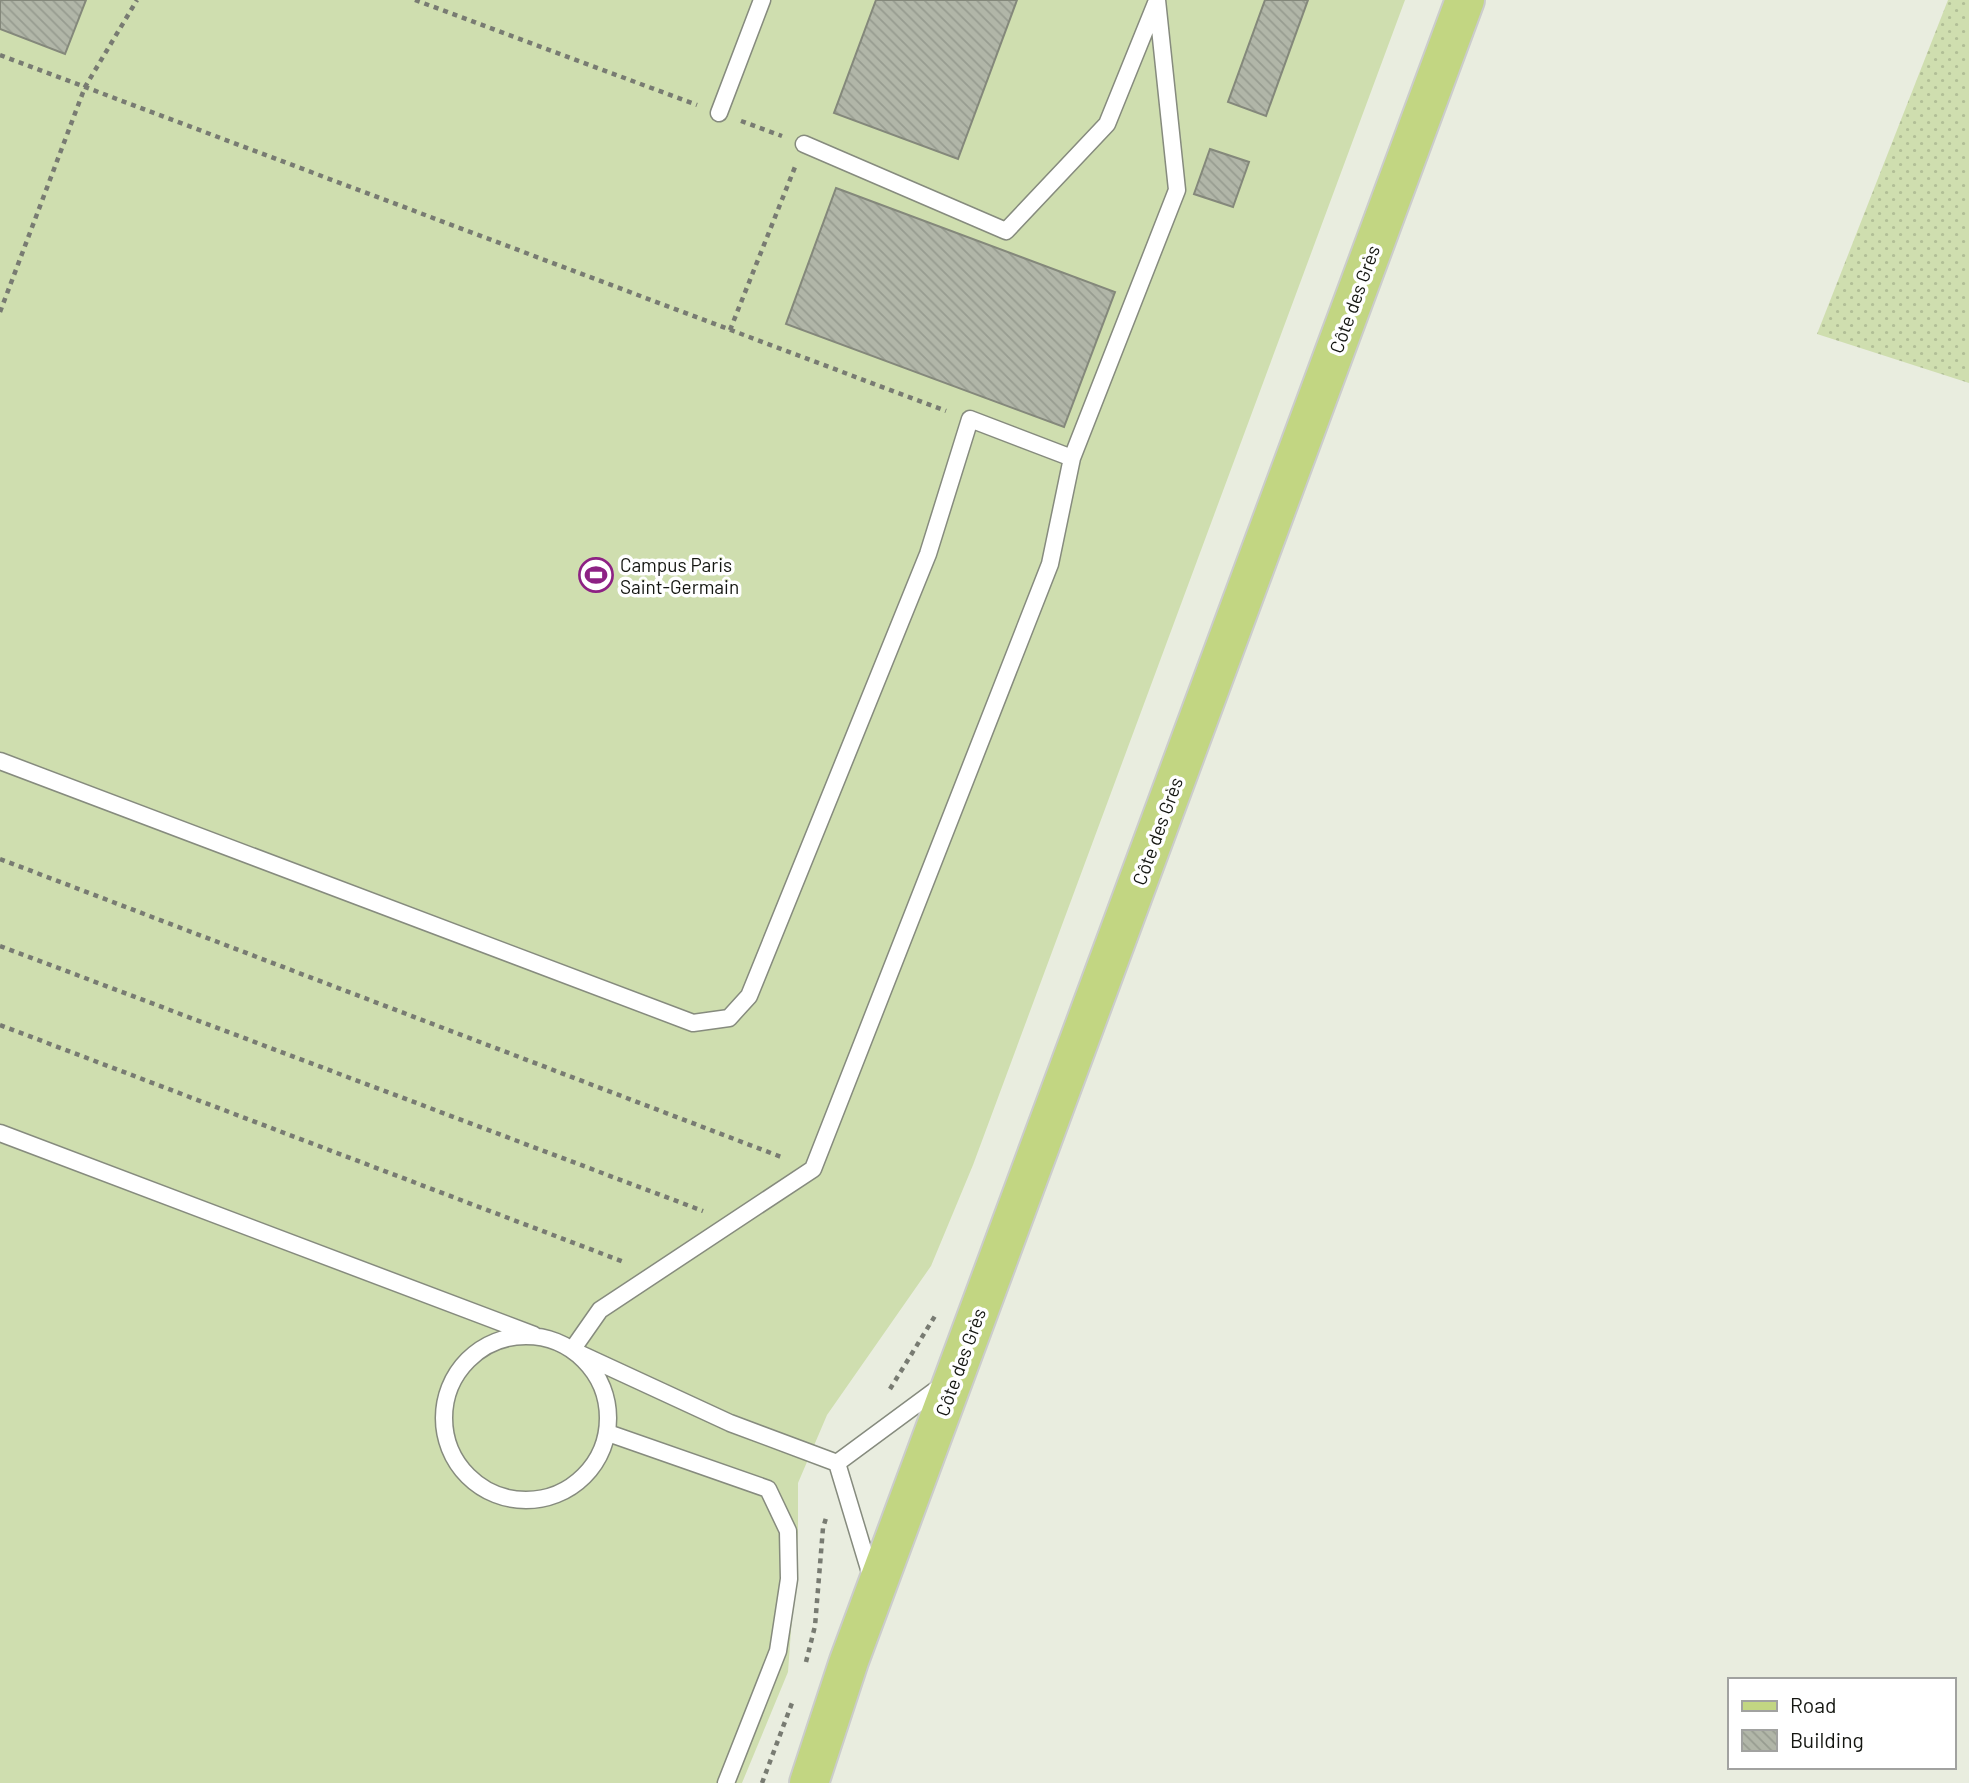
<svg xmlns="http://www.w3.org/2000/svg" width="1969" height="1783" font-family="Barlow,sans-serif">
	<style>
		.grass { fill: url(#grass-dots) }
		.pitch { fill: #cfdeaf }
		.building { fill: url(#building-back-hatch); stroke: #84887b; stroke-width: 2 }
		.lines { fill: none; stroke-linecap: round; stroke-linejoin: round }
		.lane-casing { stroke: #868b7e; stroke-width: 19 }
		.primary-casing { stroke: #cbcccb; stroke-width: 42 }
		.path { stroke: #787b72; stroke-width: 4.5; stroke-dasharray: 5 5; stroke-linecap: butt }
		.lane { stroke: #fff; stroke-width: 16 }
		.primary { stroke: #c2d682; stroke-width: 38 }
		.labels { text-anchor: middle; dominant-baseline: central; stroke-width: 7; stroke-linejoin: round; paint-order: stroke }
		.street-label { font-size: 19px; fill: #141611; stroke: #fff }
		.poi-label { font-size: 19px; fill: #141611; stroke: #fff; text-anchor: start }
	</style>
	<defs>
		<pattern id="grass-dots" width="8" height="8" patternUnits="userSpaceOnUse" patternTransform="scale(1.75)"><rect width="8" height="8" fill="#cfdeaf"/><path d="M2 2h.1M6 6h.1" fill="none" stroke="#b1be96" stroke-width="1.8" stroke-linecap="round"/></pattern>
		<pattern id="building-back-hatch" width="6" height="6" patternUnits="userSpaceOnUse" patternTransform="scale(1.75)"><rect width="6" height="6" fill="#b1b6a8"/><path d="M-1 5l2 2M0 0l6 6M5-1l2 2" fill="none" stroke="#979c90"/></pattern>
	</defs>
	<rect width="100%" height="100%" fill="#e9eddf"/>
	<path class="grass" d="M 1948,0 L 1969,0 L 1969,383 L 1817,334 Z"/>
	<path class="pitch" d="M 0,0 L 1405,0 L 973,1165 L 931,1266 L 827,1415 L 798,1483 L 798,1533 L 788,1672 L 742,1783 L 0,1783 Z"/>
	<path class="building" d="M 0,0 L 86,0 L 65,54 L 0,29 Z
		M 876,0 L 1017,0 L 958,159 L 834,113 Z
		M 1265,0 L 1308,0 L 1266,116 L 1228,102 Z
		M 1210,149 L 1249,162 L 1233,207 L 1194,194 Z
		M 836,188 L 1115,292 L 1064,427 L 786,324 Z"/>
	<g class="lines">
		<g class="lane-casing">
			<path id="lane" d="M 719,113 L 762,0
				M 804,144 L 1006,231 L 1107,124 L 1156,3
				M 0,761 L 693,1023 L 729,1018 L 749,996 L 928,554 L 970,419 L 1072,458
				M 0,1133 L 534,1335
				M444 1418a82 82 0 1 1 164 0a82 82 0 1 1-164 0Z
				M 608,1433 L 768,1489 L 788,1531 L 789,1579 L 778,1651 L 726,1783
				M 837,1463 L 730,1423 L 572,1350 L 600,1310 L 813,1169 L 1050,564 L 1072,458 L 1177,190 L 1157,0
				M 872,1579 L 837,1463 L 944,1384"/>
		</g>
		<g class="primary-casing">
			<path id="primary" d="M 809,1783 L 849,1661 L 1465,0"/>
		</g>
		<path class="path" d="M 415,0 L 697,105
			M 0,55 L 946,411
			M 741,121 L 782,136
			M 0,312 L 85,87 L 137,0
			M 730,330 L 795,167
			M 0,859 L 784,1158
			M 0,946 L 703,1211
			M 0,1025 L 624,1262
			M 890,1389 L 935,1316
			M 806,1662 L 815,1626 L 823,1528 L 826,1518
			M 762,1783 L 792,1703"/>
		<use href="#lane" class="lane"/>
		<use href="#primary" class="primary"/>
	</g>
	<defs>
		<g id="stadium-ring" transform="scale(1.75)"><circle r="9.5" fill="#fff" stroke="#8d2184" stroke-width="1.5"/><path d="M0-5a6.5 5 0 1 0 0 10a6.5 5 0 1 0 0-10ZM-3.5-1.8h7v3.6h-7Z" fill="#8d2184"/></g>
	</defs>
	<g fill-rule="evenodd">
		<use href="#stadium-ring" x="596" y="575"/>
	</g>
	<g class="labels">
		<g class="street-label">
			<text transform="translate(1354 299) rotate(-70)">Côte des Grès</text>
			<text transform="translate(1157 831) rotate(-70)">Côte des Grès</text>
			<text transform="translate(960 1362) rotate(-70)">Côte des Grès</text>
		</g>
		<g class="poi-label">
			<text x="620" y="564">Campus Paris<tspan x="620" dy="22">Saint-Germain</tspan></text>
		</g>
	</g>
	<rect x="1728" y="1678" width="228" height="91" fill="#ffffff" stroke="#a1a2a0" stroke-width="2"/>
	<rect x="1742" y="1701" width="35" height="10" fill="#c2d682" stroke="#a1a2a0" stroke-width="2"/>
	<text x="1790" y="1713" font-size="21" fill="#141611">Road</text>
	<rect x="1742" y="1730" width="35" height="21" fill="url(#building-back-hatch)" stroke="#a1a2a0" stroke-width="2"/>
	<text x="1790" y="1748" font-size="21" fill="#141611">Building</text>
</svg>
